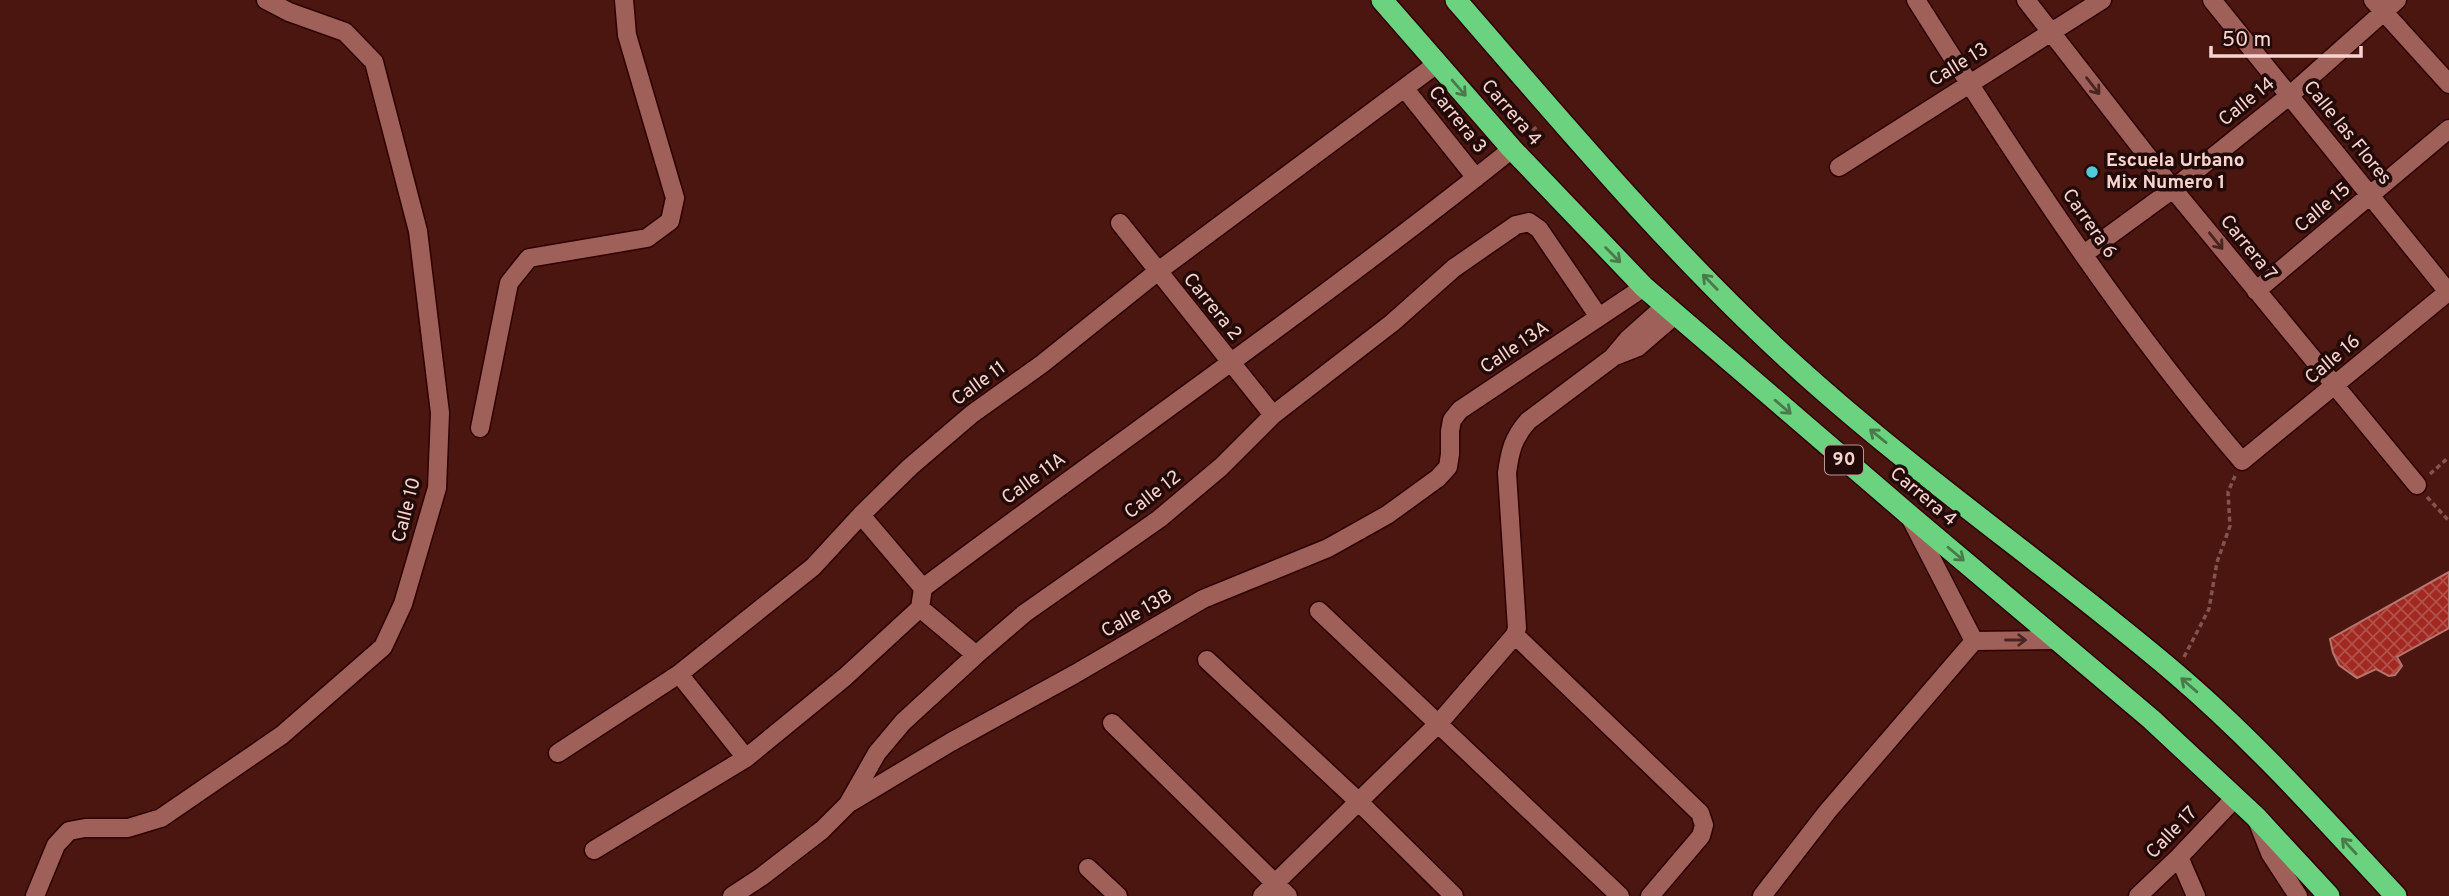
<svg xmlns="http://www.w3.org/2000/svg" width="2449" height="896" font-family="Overpass,sans-serif">
	<style>
		.building { fill: url(#building-cross-hatch); stroke: #b5756c; stroke-width: 2 }
		.lines { fill: none; stroke-linecap: round; stroke-linejoin: round }
		.minor-casing { stroke: #2e0000; stroke-width: 21 }
		.highway-casing { stroke: #2e0000; stroke-width: 24 }
		.path { stroke: #83534e; stroke-width: 3.5; stroke-dasharray: 5 3.5; stroke-linecap: butt }
		.minor { stroke: #9e6058; stroke-width: 18 }
		.highway { stroke: #6bd380; stroke-width: 21 }
		.oneway { stroke: #472420 }
		.oneway2 { stroke: #4a794a }
		.poi-dot { fill: #53cadc; stroke: #220a08; stroke-width: 2.5 }
		.labels { text-anchor: middle; dominant-baseline: central; stroke-width: 7; stroke-linejoin: round; paint-order: stroke }
		.shield { fill: #220a08; stroke: #b89793; stroke-width: 2 }
		.shield-label { font-size: 18px; font-weight: bold; fill: #f8d4cf }
		.street-label { font-size: 19px; fill: #f8d4cf; stroke: #220a08 }
		.poi-label { font-size: 19px; font-weight: bold; fill: #f8d4cf; stroke: #220a08; text-anchor: start }
	</style>
	<defs>
		<pattern id="building-cross-hatch" width="8" height="8" patternUnits="userSpaceOnUse" patternTransform="scale(1.75)"><rect width="8" height="8" fill="#a12921"/><path d="M0 0l8 8M0 8l8-8" fill="none" stroke="#b3514b"/></pattern>
	</defs>
	<rect width="100%" height="100%" fill="#4b1510"/>
	<path class="building" d="M 2449,572 L 2449,628 L 2397,657 L 2402,666 L 2395,675 L 2389,676 L 2376,669 L 2357,678 L 2339,665 L 2333,653 L 2330,639 Z"/>
	<g class="lines">
		<g class="minor-casing">
			<path id="minor" d="M 1916,0 C 2016,158 2120,319 2242,461 L 2449,291
				M 2026,0 L 2173,189 L 2417,485
				M 2212,0 L 2449,293
				M 2373,0 L 2449,84
				M 1405,89 L 1476,178
				M 1839,167 L 2102,0
				M 1120,223 L 1273,415
				M 2084,254 L 2173,189 L 2289,96 L 2397,0
				M 2256,291 L 2449,129
				M 1615,356 L 1638,347 L 1675,315
				M 480,428 L 509,283 L 529,258 L 647,238 L 670,221 L 675,198 L 627,35 L 624,0
				M 861,515 L 923,588
				M 1911,519 L 1974,641
				M 920,608 L 976,655
				M 1319,611 L 1620,896
				M 1515,635 L 1700,813 L 1704,825 L 1701,836 L 1650,896
				M 1207,660 L 1359,802 L 1454,896
				M 679,674 L 746,758
				M 1112,723 L 1288,896
				M 558,753 L 679,674 L 813,567 L 861,515 L 910,467 L 972,414 L 1042,364 L 1157,272 L 1438,63
				M 851,802 L 951,742 L 1075,674 L 1203,599 L 1328,548 L 1387,515 L 1438,478 L 1448,467 L 1450,454 L 1450,431 L 1452,420 L 1460,410 L 1644,287
				M 2257,820 L 2270,853 L 2298,896
				M 594,850 L 746,758 L 845,677 L 920,608 L 923,588 C 1119,441 1321,302 1512,149
				M 2179,857 L 2196,896
				M 1088,868 L 1118,896
				M 35,896 L 56,845 L 69,831 L 85,828 L 128,828 L 161,818 L 282,735 L 383,647 L 403,604 L 437,488 L 440,413 L 418,231 L 374,62 L 345,32 L 289,12 L 266,0
				M 732,896 L 761,877 L 822,830 L 848,804 L 877,753 L 903,722 L 976,655 L 1025,613 L 1159,519 L 1221,467 L 1273,415 L 1392,323 L 1454,268 L 1516,225 L 1529,222 L 1539,229 L 1599,317
				M 1262,896 L 1439,723 L 1515,635 L 1517,628 L 1507,473 C 1510,451 1513,438 1528,421 L 1612,358 L 1628,339 L 1665,306
				M 1762,896 L 1827,812 L 1974,641 L 2058,640
				M 2138,896 L 2179,857 L 2235,798"/>
		</g>
		<g class="highway-casing">
			<path id="highway" d="M 1382,0 L 1512,149 L 1644,287 L 1908,514 L 2151,719 L 2256,817 L 2329,896
				M 1456,0 C 1563,123 1669,250 1789,360 C 1911,472 2049,566 2175,673 C 2255,741 2325,820 2396,896"/>
		</g>
		<path class="path" d="M 1526,136 L 1539,125
			M 2430,474 L 2449,457
			M 2427,497 L 2449,521
			M 2184,657 L 2209,609 L 2217,562 L 2230,526 L 2228,492 L 2235,476"/>
		<use href="#minor" class="minor"/>
		<use href="#highway" class="highway"/>
	</g>
	<defs><path id="oneway-shaft" d="M-6 0H5M1.5-3L5.5 0L1.5 3" fill="none" stroke-width="1.6" stroke-linecap="round" stroke-linejoin="round" transform="scale(1.75)"/></defs>
	<g class="oneway">
		<use href="#oneway-shaft" transform="translate(2093 86) rotate(52)"/>
		<use href="#oneway-shaft" transform="translate(2216 241) rotate(51)"/>
		<use href="#oneway-shaft" transform="translate(2016 640)"/>
	</g>
	<g class="oneway2">
		<use href="#oneway-shaft" transform="translate(1459 88) rotate(49)"/>
		<use href="#oneway-shaft" transform="translate(1613 255) rotate(45)"/>
		<use href="#oneway-shaft" transform="translate(1710 282) rotate(-134)"/>
		<use href="#oneway-shaft" transform="translate(1783 407) rotate(41)"/>
		<use href="#oneway-shaft" transform="translate(1878 436) rotate(-141)"/>
		<use href="#oneway-shaft" transform="translate(1956 554) rotate(40)"/>
		<use href="#oneway-shaft" transform="translate(2189 685) rotate(-139)"/>
		<use href="#oneway-shaft" transform="translate(2349 846) rotate(-133)"/>
	</g>
	<circle class="poi-dot" cx="2092" cy="172" r="7"/>
	<g class="labels">
		<rect class="shield" x="1825" y="445.5" width="38" height="29" rx="5"/>
		<g class="shield-label">
			<text x="1844" y="460">90</text>
		</g>
		<g class="street-label">
			<text transform="translate(1959 65) rotate(-32)">Calle 13</text>
			<text transform="translate(2247 102) rotate(-39)">Calle 14</text>
			<text transform="translate(1511 113) rotate(49)">Carrera 4</text>
			<text transform="translate(1457 120) rotate(51)">Carrera 3</text>
			<text transform="translate(2347 133) rotate(51)">Calle las Flores</text>
			<text transform="translate(2323 208) rotate(-40)">Calle 15</text>
			<text transform="translate(2089 224) rotate(55)">Carrera 6</text>
			<text transform="translate(2248 248) rotate(51)">Carrera 7</text>
			<text transform="translate(1212 307) rotate(51)">Carrera 2</text>
			<text transform="translate(1515 348) rotate(-34)">Calle 13A</text>
			<text transform="translate(2333 360) rotate(-40)">Calle 16</text>
			<text transform="translate(979 384) rotate(-36)">Calle 11</text>
			<text transform="translate(1034 479) rotate(-36)">Calle 11A</text>
			<text transform="translate(1153 495) rotate(-38)">Calle 12</text>
			<text transform="translate(1923 497) rotate(40)">Carrera 4</text>
			<text transform="translate(407 510) rotate(-76)">Calle 10</text>
			<text transform="translate(1137 614) rotate(-30)">Calle 13B</text>
			<text transform="translate(2172 833) rotate(-46)">Calle 17</text>
		</g>
		<g class="poi-label">
			<text x="2106" y="161">Escuela Urbano<tspan x="2106" dy="22">Mix Numero 1</tspan></text>
		</g>
	</g>
	<path d="M2211 46v10h150v-10" fill="none" stroke="#f8d4cf" stroke-width="3.5"/>
	<text x="2222" y="46" font-size="21" fill="#f8d4cf" stroke="#220a08" stroke-width="5" paint-order="stroke">50 m</text>
</svg>
